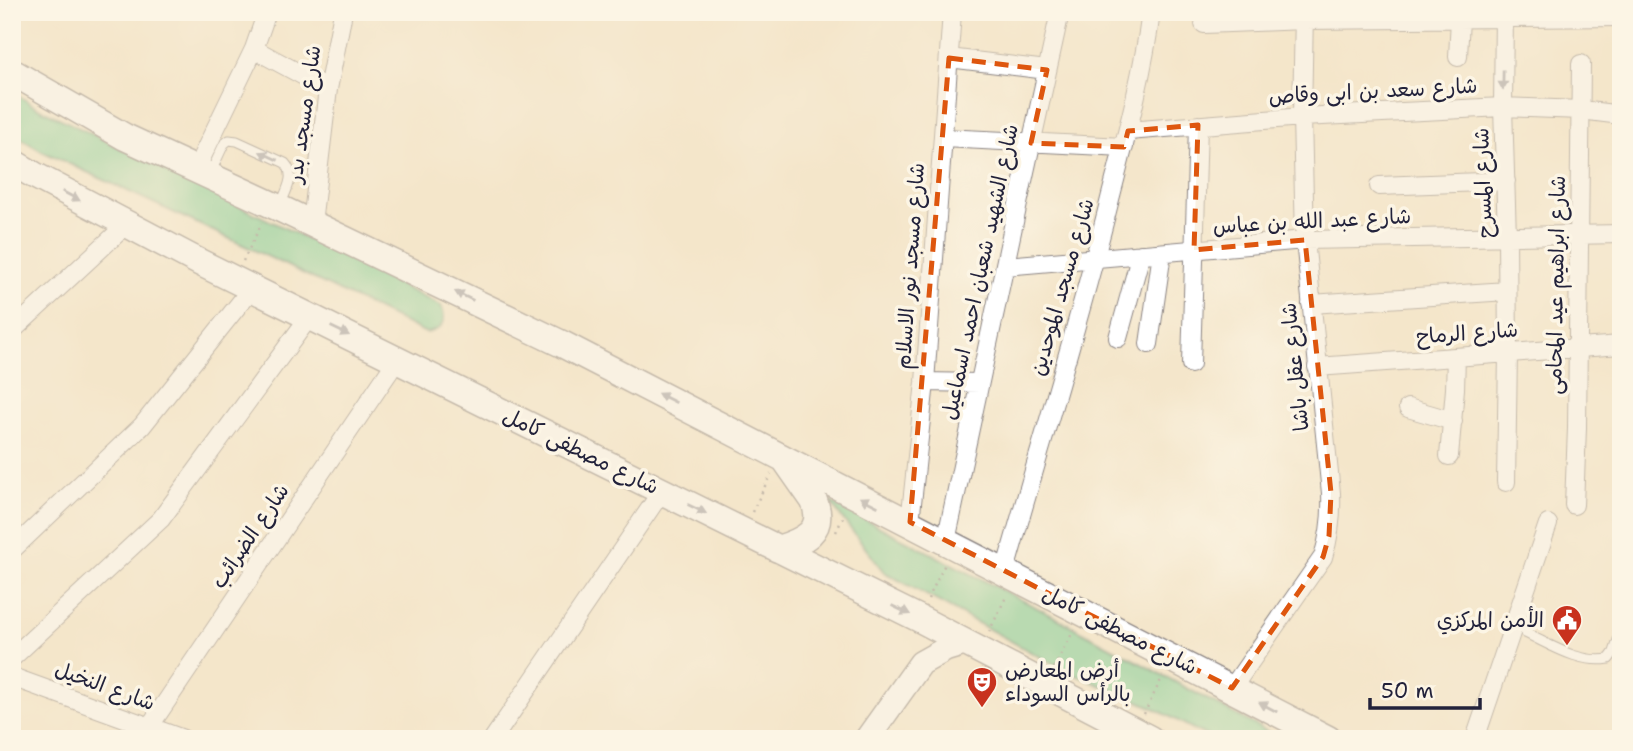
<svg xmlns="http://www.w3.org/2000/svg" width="1633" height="751" font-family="'Shantell Sans','Playpen Sans Arabic',sans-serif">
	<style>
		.green { fill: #72cc92; stroke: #4a7766; stroke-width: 2 }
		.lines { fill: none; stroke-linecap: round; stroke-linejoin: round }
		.service-casing { stroke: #8b8483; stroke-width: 11 }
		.minor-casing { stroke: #8b8483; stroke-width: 20 }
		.secondary-casing { stroke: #8b8483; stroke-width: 27 }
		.primary-casing { stroke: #8b8483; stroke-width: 29 }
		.path { stroke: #8b8483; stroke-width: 2.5; stroke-dasharray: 2 5; stroke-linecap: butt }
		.service { stroke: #fff; stroke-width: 9 }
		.minor { stroke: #fff; stroke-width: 18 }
		.secondary { stroke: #fff; stroke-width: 24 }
		.primary { stroke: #fff; stroke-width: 26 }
		.oneway { fill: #9c9ca7 }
		.marked { fill: none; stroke: #de560e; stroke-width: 5; stroke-dasharray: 14 9; stroke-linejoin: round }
		.labels { text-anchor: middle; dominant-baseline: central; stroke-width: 7; stroke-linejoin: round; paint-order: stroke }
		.street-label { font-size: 21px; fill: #22223b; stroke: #fcf5e5 }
		.poi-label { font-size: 21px; fill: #22223b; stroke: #fcf5e5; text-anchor: end }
	</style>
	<rect width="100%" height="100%" fill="#fcf5e5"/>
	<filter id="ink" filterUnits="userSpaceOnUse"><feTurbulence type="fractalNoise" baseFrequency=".0143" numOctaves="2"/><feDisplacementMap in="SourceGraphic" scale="14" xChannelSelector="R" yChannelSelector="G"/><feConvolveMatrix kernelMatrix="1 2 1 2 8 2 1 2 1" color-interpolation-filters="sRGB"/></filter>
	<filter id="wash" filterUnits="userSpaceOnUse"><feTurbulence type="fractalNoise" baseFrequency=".00686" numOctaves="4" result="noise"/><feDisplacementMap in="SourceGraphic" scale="28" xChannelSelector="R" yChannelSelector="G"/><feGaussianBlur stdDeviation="1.57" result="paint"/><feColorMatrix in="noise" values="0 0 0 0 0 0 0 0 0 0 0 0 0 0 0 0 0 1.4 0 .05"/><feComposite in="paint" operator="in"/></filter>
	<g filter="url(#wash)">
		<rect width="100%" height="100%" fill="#f4e6cb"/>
		<path class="green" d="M 12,91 L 34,106 L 332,251 L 441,306 C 448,322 443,330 426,333 L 273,259 L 42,151 L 12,133 Z
			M 829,501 L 1053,616 L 1281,739 L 1212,739 L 1150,706 L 1064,670 L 884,572 Z"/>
	</g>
	<g filter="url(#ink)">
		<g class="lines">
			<g class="service-casing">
				<path id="service" d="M 210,174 L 224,144 L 229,140 L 237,141 L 285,163 C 297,176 285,192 280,206
					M 1525,633 C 1551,645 1579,664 1609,659 L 1614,652 L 1621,631"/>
			</g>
			<g class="minor-casing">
				<path id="minor" d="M 1504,12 L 1503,107 L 1507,237 L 1508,353 L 1506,482
					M 1204,24 L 1304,20 L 1621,17
					M 254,49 L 328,89
					M 1458,57 L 1460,18
					M 949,58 L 1047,70
					M 1128,131 L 1302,117 L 1503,107 L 1581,110 L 1621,115
					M 943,138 L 1124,147
					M 196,169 L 254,49 L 267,12
					M 1379,186 L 1506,181
					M 312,223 L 328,89 L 343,12
					M 1006,266 L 1305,240 L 1621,234
					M 1311,304 L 1507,291
					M 12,331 L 126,225
					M 1118,338 L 1141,254
					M 1149,344 L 1162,253
					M 1191,364 L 1198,125
					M 1317,367 L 1621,345
					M 925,382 L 979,383
					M 1408,408 L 1453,421
					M 1449,456 L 1455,389 L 1456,357
					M 1574,505 L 1577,428 L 1581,64
					M 910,522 L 925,382 L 952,12
					M 946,541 C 983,365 1021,188 1060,12
					M 12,550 L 142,426 L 252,288
					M 1005,571 C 1040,447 1079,324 1110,199 C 1126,137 1143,75 1151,12
					M 12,658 L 161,519 L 310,316
					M 12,677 L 183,739
					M 1232,688 L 1323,557 C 1330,535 1332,516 1331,493 L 1305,240 L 1302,117 L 1304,12
					M 141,739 L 397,360
					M 493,739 L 662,491
					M 1475,739 L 1548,524"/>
			</g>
			<g class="secondary-casing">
				<path id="secondary" d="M 867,739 L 921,663 L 946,649 L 966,643"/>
			</g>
			<g class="primary-casing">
				<path id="primary" d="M 12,72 L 125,137 L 279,208 L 562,344 L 1328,739
					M 12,162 L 34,175 L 199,262 L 918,618 L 1150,739
					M 778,549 C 803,541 826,532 814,501 L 786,461"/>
			</g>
			<path class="path" d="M 243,261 L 262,223
				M 752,512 L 771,474
				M 836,532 L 845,513
				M 928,599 L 945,564
				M 989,632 L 1006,597
				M 1054,668 L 1074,630
				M 1144,714 L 1163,676"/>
			<use href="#service" class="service"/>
			<use href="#minor" class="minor"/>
			<use href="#secondary" class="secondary"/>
			<use href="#primary" class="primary"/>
		</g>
		<defs><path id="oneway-solid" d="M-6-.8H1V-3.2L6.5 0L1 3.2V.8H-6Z" transform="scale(1.75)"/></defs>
		<g class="oneway">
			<use href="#oneway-solid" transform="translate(1503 80) rotate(91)"/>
			<use href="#oneway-solid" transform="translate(269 156) rotate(-155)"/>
			<use href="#oneway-solid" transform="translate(71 196) rotate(28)"/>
			<use href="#oneway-solid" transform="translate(464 296) rotate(-154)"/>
			<use href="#oneway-solid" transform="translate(340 331) rotate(26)"/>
			<use href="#oneway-solid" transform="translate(667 398) rotate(-153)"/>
			<use href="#oneway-solid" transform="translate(869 502) rotate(-153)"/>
			<use href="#oneway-solid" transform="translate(697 509) rotate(26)"/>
			<use href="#oneway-solid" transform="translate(901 610) rotate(26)"/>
			<use href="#oneway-solid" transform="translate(1268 707) rotate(-152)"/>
		</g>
	</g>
	<path d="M0 0H1633V751H0ZM 949,58 L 1047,70 L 1031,143 L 1124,147 L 1128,131 L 1198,125 L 1194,250 L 1305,240 L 1331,493 L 1329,536 L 1323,557 L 1232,688 L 910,522 Z" fill="#f4e6cb" fill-opacity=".55" fill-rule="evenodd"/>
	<path class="marked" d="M 949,58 L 1047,70 L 1031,143 L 1124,147 L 1128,131 L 1198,125 L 1194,250 L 1305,240 L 1331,493 L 1329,536 L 1323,557 L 1232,688 L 910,522 Z"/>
	<defs>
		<g id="civic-pin" transform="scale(1.575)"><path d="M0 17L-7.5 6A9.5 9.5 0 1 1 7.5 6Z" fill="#c8321e" stroke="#fcf5e5"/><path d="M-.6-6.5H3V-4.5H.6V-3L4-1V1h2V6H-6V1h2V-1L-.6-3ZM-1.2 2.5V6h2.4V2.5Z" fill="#fff"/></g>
		<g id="theatre-pin" transform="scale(1.575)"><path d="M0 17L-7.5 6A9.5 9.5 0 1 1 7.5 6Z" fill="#c8321e" stroke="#fcf5e5"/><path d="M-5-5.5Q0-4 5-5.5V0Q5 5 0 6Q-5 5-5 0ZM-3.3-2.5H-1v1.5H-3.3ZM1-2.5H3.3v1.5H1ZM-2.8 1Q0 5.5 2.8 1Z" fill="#fff"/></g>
	</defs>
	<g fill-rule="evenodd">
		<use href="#civic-pin" x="1567" y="620"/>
		<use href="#theatre-pin" x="982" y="682"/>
	</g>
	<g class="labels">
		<g class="street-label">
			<text transform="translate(1373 91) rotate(-3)">شارع سعد بن ابى وقاص</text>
			<text transform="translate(304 114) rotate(-82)">شارع مسجد بدر</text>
			<text transform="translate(1483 183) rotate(-92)">شارع المسرح</text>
			<text transform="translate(1312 221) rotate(-3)">شارع عبد الله بن عباس</text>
			<text transform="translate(910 266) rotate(-86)">شارع مسجد نور الاسلام</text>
			<text transform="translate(980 272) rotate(-78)">شارع الشهيد شعبان احمد اسماعيل</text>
			<text transform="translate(1556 285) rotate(-89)">شارع ابراهيم عيد المحامى</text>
			<text transform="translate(1062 287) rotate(-74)">شارع مسجد الموحدين</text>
			<text transform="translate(1467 333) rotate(-4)">شارع الرماح</text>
			<text transform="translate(1295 367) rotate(-96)">شارع عقل باشا</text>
			<text transform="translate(581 451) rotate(26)">شارع مصطفى كامل</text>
			<text transform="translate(250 536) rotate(-56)">شارع الضرائب</text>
			<text transform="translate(1120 630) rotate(27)">شارع مصطفى كامل</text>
			<text transform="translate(105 686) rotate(20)">شارع النخيل</text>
		</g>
		<g class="poi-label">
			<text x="1544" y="620">الأمن المركزي</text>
			<text x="1005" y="670" text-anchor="start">أرض المعارض<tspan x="1005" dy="24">بالرأس السوداء</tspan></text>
		</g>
	</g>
	<rect width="1633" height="751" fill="none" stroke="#fcf5e5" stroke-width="42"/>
	<path d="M1370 698v10h110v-10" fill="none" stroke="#22223b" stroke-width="3.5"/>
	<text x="1381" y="698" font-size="21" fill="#22223b" stroke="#fcf5e5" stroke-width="5" paint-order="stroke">50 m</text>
</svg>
